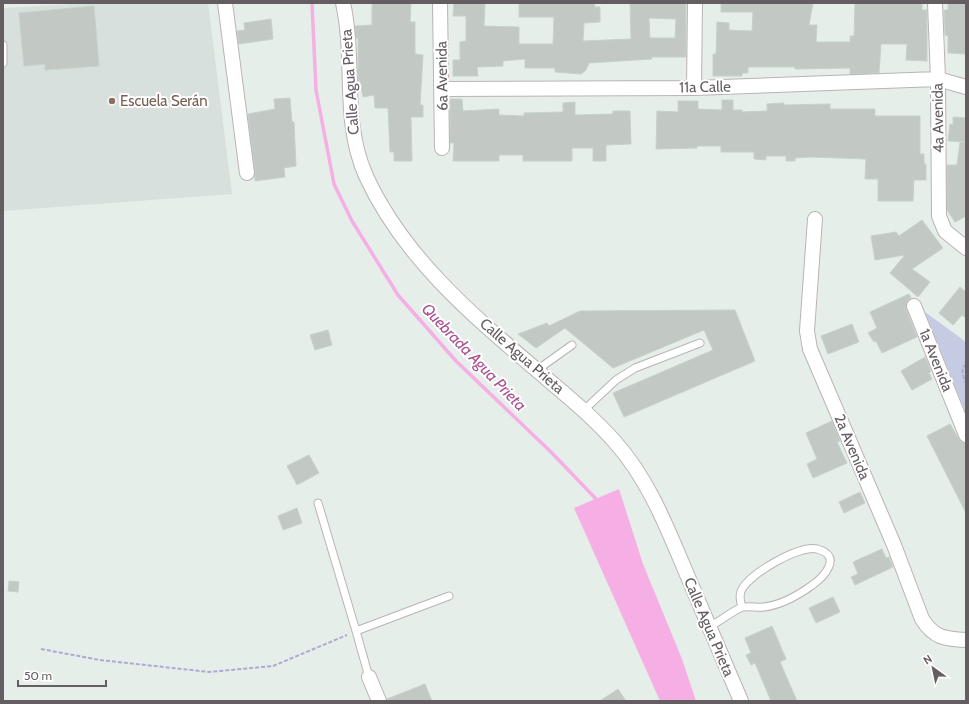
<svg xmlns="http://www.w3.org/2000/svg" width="969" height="704" font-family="Cabin,sans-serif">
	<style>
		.education { fill: #d7e0dc }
		.green { fill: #c5cbe2 }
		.water { fill: #f5afe4 }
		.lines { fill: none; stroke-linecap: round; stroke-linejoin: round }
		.stream { stroke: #f5afe4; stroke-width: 3.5 }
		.building { fill: #c2c9c5; stroke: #c5d2cb; fill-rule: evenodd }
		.lane-casing { stroke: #b9b3b6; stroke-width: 9 }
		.street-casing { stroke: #b9b3b6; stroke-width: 16 }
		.path { stroke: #adaad2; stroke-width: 2; stroke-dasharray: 4 2; stroke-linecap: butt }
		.lane { stroke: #fff; stroke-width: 7 }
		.street { stroke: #fff; stroke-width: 14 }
		.education-dot { fill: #8d6e63; stroke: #fff; stroke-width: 1.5 }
		.labels { text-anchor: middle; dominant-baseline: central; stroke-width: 4; stroke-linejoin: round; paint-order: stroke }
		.street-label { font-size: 15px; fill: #645d62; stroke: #fff }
		.education-label { font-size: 15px; fill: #785e54; stroke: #fff; text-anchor: start }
		.water-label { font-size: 16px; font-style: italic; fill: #ad5190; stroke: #fff }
	</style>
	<rect width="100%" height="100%" fill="#e6eeea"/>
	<path class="education" d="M 91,3 L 208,3 L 232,194 L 3,211 L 3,8 Z"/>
	<path class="green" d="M 925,312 L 966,342 L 966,413 Z"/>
	<path class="water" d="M 619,489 L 643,564 L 682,659 L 696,701 L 660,701 L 574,508 Z"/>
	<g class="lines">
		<path class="stream" d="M 312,3 L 316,90 L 334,184 L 352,221 L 398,295 L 456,361 L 551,452 L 598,501"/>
	</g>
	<path class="building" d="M 372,3 L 411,3 L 410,22 L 415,22 L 415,54 L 423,55 L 420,105 L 423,105 L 423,117 L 411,117 L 412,161 L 394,161 L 394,152 L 390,152 L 388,108 L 375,108 L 374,95 L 363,97 L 360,81 L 358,81 L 358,38 L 356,38 L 355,26 L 372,25 Z
		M 454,3 L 485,3 L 484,26 L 519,27 L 519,44 L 553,44 L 554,17 L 519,17 L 519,3 L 594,3 L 595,7 L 600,7 L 600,22 L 584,23 L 583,41 L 631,39 L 630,3 L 686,3 L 686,57 L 651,57 L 652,59 L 589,63 L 586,70 L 581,74 L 555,72 L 555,68 L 525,68 L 525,59 L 503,61 L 503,66 L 477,67 L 478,76 L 453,76 L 453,60 L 460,60 L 460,42 L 466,41 L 466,16 L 453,16 ZM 649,18 L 676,19 L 675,38 L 650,38 Z
		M 721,3 L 813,3 L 809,25 L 817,25 L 816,42 L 850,42 L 850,36 L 854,36 L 855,3 L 922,3 L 922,10 L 927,10 L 927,61 L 906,60 L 907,44 L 881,44 L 879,73 L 850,74 L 850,68 L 795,69 L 795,67 L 748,67 L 748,73 L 742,73 L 742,76 L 713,76 L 713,54 L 716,54 L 717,22 L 729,23 L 729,30 L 752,31 L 753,12 L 721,12 Z
		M 948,3 L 966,3 L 966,54 L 948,53 L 948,36 L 945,35 L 944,10 L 948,10 Z
		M 94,6 L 99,66 L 45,70 L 45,64 L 24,66 L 19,13 Z
		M 271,19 L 273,39 L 239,44 L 237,31 L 245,30 L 244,23 Z
		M 290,98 L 292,122 L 294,122 L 296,166 L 284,168 L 285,177 L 255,181 L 255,172 L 248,114 L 275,109 L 274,99 Z
		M 450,99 L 462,99 L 463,111 L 499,109 L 499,115 L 524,116 L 524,113 L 563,112 L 563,103 L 575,102 L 575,115 L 613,114 L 613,111 L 630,111 L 631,144 L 606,145 L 606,161 L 593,161 L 593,148 L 572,148 L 572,161 L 523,161 L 523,155 L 499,155 L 499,161 L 453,161 L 454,143 L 450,143 Z
		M 722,100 L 733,100 L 733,110 L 742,110 L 742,112 L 767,111 L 767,104 L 784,103 L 784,105 L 830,104 L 830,109 L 875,109 L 875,116 L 920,116 L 920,154 L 924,154 L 924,164 L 926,164 L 926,180 L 914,180 L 913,201 L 878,201 L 878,179 L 865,179 L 866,159 L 811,157 L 795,158 L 795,161 L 786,161 L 786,156 L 766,156 L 766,160 L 754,159 L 754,152 L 721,152 L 721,146 L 697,146 L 697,148 L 656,149 L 657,111 L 678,112 L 678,101 L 698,101 L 698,109 L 722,110 Z
		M 953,117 L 966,118 L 966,142 L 948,141 L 950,124 L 953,125 Z
		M 960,142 L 966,143 L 966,216 L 955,222 L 947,210 L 947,165 L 957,165 Z
		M 922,220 L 943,248 L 912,269 L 930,282 L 918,297 L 890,273 L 905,255 L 875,260 L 871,236 L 896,232 L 899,236 Z
		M 960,287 L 966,292 L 966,318 L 962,315 L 953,325 L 939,313 Z
		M 909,294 L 911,298 L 907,301 L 906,309 L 917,337 L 882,353 L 876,341 L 874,342 L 868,333 L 877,328 L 870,312 Z
		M 735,310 L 755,361 L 624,417 L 613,393 L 713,350 L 704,330 L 613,368 L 565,328 L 536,348 L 518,334 L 547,323 L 549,326 L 580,311 Z
		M 852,324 L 859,342 L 828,354 L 821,336 Z
		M 328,330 L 332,345 L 315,350 L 310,335 Z
		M 925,357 L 931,371 L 929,373 L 932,379 L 912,390 L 901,371 Z
		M 832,421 L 840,441 L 837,442 L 847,463 L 813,478 L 807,464 L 817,459 L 806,433 Z
		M 950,424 L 960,441 L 966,443 L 966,513 L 927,436 Z
		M 309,455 L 319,473 L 297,485 L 287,466 Z
		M 860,492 L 865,503 L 844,513 L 839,502 Z
		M 297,508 L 302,523 L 283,530 L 278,516 Z
		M 882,549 L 886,558 L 889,557 L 893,567 L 855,585 L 851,577 L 858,574 L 853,562 Z
		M 9,581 L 19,582 L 18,592 L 8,591 Z
		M 833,597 L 840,612 L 816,623 L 809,608 Z
		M 772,626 L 786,659 L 780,662 L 797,701 L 771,701 L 755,663 L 751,665 L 746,655 L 751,653 L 745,638 Z
		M 425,684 L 432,701 L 387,701 L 387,699 Z
		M 618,689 L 626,701 L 600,701 Z"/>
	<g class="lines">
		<g class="lane-casing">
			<path id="lane" d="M 3,45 L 3,63
				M 537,370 L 572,345
				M 584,410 L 616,380 L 635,368 L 700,343
				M 318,503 L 356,631
				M 709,627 C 720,621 730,613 740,608 C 746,605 757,608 764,607 C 781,605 797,596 811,586 C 823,578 844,556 817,549 C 799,545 751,573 742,589 C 739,594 740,601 742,607
				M 369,677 L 356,631 L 449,596"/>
		</g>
		<g class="street-casing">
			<path id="street" d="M 225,3 L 247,173
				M 343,3 C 356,61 341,120 366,176 C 403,257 472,315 539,372 C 565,394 592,416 615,442 C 648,479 666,525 685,570 C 704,614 722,657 741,701
				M 440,3 L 442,148
				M 935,3 L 938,79 L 939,216 L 945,231 L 966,248
				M 694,88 L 695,3
				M 442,89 L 694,88 L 938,79 L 966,87
				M 815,219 L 807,331 L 810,349 L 894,545 L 922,619 C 934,638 945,639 966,640
				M 914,306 L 966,435
				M 369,677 L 379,701"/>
		</g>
		<path class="path" d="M 966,364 C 960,370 963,376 966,383
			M 41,649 L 100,660 L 209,672 L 273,666 L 347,635"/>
		<use href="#lane" class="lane"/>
		<use href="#street" class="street"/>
	</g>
	<circle class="education-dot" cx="112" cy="101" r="4"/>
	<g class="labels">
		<g class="street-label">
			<text transform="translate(442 76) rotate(-91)">6a Avenida</text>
			<text transform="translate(350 82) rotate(-94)">Calle Agua Prieta</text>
			<text transform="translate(705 87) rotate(-1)">11a Calle</text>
			<text transform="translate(938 118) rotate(-91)">4a Avenida</text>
			<text transform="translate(522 356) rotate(41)">Calle Agua Prieta</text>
			<text transform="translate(936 360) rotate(68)">1a Avenida</text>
			<text transform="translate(852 447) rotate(67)">2a Avenida</text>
			<text transform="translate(709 627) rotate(67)">Calle Agua Prieta</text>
		</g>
		<g class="education-label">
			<text x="120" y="101">Escuela Serán</text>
		</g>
		<g class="water-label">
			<text transform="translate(474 357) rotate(46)">Quebrada Agua Prieta</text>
		</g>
	</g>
	<rect width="969" height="704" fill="none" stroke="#645d62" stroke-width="8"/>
	<g transform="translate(933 668) rotate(327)" stroke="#ffffff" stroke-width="3" paint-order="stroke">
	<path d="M0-3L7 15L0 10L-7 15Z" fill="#645d62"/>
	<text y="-6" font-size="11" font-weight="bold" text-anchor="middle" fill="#645d62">N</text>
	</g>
	<path d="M18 680v6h88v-6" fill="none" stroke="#645d62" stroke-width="2"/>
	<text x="24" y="680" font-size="12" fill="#645d62" stroke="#ffffff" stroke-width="3" paint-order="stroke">50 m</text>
</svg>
